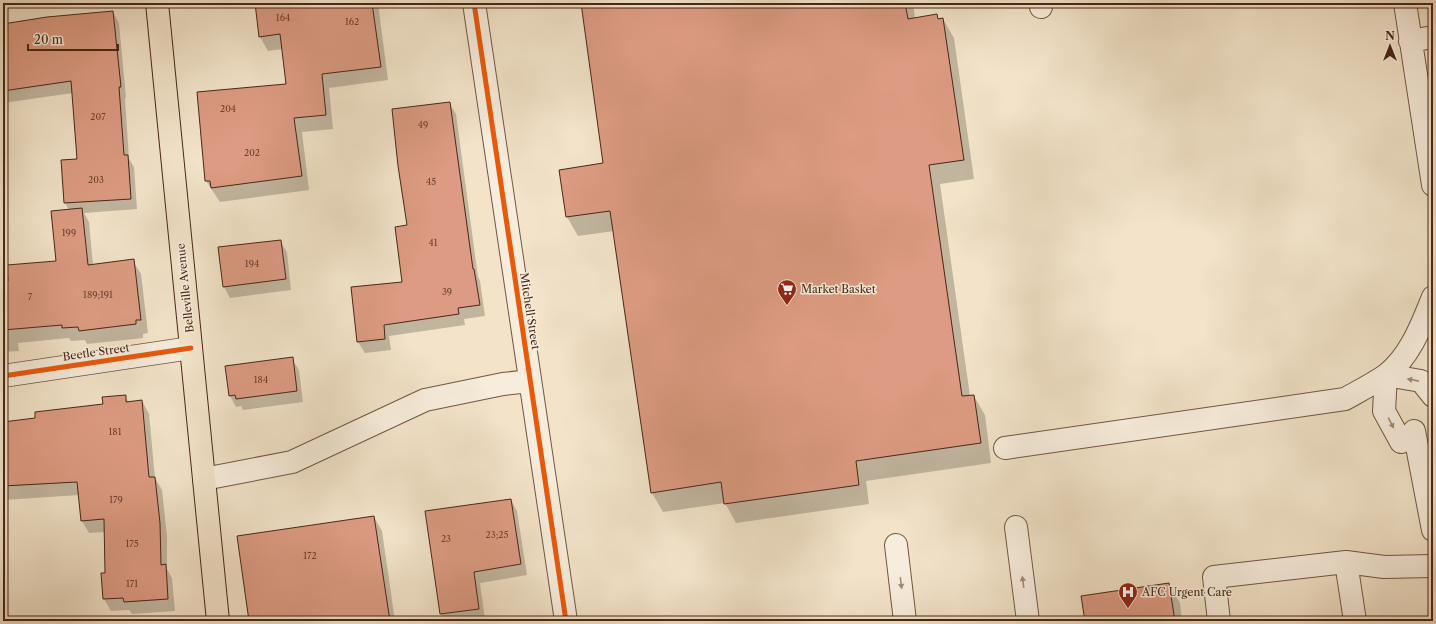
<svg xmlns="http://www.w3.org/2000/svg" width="1436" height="624" font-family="'Libre Caslon Text',serif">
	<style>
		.shadow { fill: #0003 }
		.building { fill: #dc9b82; stroke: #492616 }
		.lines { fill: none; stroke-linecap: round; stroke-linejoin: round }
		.minor-casing { stroke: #735543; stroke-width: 24 }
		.major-casing { stroke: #492616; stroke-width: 24 }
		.minor { stroke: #f7eddc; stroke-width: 22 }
		.major { stroke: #f2e3c9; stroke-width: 22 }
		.cycleway-casing { stroke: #f7eddc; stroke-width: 8 }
		.cycleway { stroke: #e8590c; stroke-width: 5 }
		.oneway { fill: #a08a79 }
		.labels { text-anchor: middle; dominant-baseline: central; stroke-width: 3; stroke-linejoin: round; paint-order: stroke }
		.number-label { font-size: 9px; fill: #6e4331 }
		.street-label { font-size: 11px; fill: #492616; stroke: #f7eddc }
		.poi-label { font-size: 11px; fill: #492616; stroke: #f7eddc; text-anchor: start }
	</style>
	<rect width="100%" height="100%" fill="#f2e3c9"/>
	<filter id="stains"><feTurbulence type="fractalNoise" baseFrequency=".005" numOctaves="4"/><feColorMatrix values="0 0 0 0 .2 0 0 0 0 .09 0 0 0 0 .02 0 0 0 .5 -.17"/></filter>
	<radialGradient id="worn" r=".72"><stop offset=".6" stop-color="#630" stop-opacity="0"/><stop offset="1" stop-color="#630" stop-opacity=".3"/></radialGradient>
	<path class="shadow" d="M 256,3 L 378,3 L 388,80 L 329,88 L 333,129 L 302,132 L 309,190 L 220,202 L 206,181 L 287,85 L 283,49 L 268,51 L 260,37 Z
		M 582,3 L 913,3 L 915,18 L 936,15 L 939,20 L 943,19 L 954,38 L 974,179 L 940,184 L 970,396 L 974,396 L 985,415 L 991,463 L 866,481 L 869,504 L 736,523 L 725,503 L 663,512 L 652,493 L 614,231 L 578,236 L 567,217 L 605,164 Z
		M 113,12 L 119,23 L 126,98 L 125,98 L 129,159 L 134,167 L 137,209 L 84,213 L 89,222 L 93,265 L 133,261 L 141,274 L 148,333 L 143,334 L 143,338 L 87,344 L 85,340 L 71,341 L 69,338 L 18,343 L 19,351 L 3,352 L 3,283 L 9,282 L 57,262 L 69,210 L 65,203 L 78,160 L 73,93 L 3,103 L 3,26 Z
		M 449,103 L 456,114 L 478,277 L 480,281 L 485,316 L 464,319 L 465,325 L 389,336 L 391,350 L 365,353 L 358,342 L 352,288 L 403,283 L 408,226 Z
		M 280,241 L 287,252 L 291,290 L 230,298 L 224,287 Z
		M 292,359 L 299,370 L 303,402 L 243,410 L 241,406 L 236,407 L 230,396 Z
		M 125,396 L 129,403 L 142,401 L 149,414 L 155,478 L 162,490 L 167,536 L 167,569 L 172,578 L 175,611 L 132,614 L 129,610 L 111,611 L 104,599 L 102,574 L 106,574 L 105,532 L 89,533 L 82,521 L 80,495 L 3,500 L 3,423 L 36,419 L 104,405 Z
		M 511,500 L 517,511 L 527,575 L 480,583 L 485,620 L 445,621 L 441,614 L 427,512 Z
		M 374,517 L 382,531 L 395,621 L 250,621 Z
		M 1168,584 L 1180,603 L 1182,621 L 1086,621 Z"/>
	<path class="building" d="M 255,3 L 372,3 L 381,67 L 322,74 L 326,115 L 294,118 L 302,176 L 211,188 L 210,181 L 205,181 L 197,92 L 286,84 L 280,34 L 259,37 Z
		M 581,3 L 905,3 L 908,19 L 937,14 L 938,19 L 943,18 L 964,160 L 929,165 L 962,396 L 974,395 L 981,443 L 856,461 L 859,485 L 724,504 L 721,482 L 651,493 L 610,211 L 566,217 L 559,170 L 603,163 Z
		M 113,11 L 121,87 L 119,87 L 124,155 L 128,155 L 131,199 L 64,203 L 61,160 L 77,159 L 71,81 L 3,91 L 3,24 L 47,17 Z
		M 450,102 L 473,269 L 474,269 L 480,305 L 458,308 L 459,314 L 384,325 L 385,339 L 357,342 L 351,287 L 402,282 L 395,227 L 407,225 L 398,166 L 392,109 Z
		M 82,208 L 88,265 L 134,259 L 141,320 L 136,320 L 136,324 L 79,331 L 78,327 L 62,328 L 62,325 L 3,330 L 3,282 L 8,281 L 7,265 L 56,261 L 51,211 Z
		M 281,240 L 286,279 L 223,287 L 218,247 Z
		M 293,357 L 297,391 L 236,399 L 235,395 L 229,396 L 225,366 Z
		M 126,395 L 126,402 L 142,400 L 149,477 L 155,477 L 160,523 L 161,565 L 166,564 L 168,599 L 124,602 L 123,598 L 103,599 L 101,573 L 105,573 L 104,519 L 81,521 L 77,482 L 3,486 L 3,422 L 35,418 L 35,412 L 103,404 L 102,397 Z
		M 511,499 L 521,564 L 474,572 L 479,609 L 440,614 L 425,511 Z
		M 374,516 L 390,621 L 249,621 L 237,536 Z
		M 1169,583 L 1175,621 L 1085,621 L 1081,596 Z"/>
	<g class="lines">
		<g class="minor-casing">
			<path id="minor" d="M 474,3 L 566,621
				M 1040,3 L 1041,7
				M 1405,3 L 1433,185
				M 1410,41 L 1433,37
				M 3,376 L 191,348
				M 1414,431 L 1433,530
				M 1401,442 L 1384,411 L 1386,375 L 1421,381 L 1433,396
				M 1005,448 L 1345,399 C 1359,391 1373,384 1386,375 C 1410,357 1422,324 1433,297
				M 204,479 L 292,462 L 425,400 L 503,384 L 530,381
				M 1016,527 L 1028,621
				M 896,545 L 905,621
				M 1346,562 L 1355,621
				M 1219,621 L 1214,577 L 1346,562 L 1384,567 L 1433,566"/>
		</g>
		<g class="major-casing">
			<path id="major" d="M 157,3 L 218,621"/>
		</g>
		<use href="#minor" class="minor"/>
		<use href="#major" class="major"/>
		<g class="cycleway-casing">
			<path id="cycleway" d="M 474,3 L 566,621
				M 3,376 L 191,348"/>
		</g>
		<use href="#cycleway" class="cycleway"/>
	</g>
	<defs><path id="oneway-solid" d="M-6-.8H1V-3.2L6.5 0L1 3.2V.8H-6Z"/></defs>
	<g class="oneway">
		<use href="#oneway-solid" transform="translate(1413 380) rotate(-169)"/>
		<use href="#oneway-solid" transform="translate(1391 423) rotate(63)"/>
		<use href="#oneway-solid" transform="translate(1023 582) rotate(-98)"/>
		<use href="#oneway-solid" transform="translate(901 583) rotate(83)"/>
	</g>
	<defs>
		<g id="supermarket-pin" transform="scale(1)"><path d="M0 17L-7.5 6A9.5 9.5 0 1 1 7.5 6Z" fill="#8f2418" stroke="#f7eddc"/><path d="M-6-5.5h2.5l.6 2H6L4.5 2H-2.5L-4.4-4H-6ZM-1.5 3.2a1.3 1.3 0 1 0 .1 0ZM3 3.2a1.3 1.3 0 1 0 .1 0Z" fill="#fff"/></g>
		<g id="hospital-pin" transform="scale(1)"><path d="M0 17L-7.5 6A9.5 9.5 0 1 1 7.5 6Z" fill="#8f2418" stroke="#f7eddc"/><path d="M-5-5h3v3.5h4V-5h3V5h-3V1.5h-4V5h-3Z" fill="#fff"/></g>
	</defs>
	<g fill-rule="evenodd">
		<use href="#supermarket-pin" x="787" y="289"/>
		<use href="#hospital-pin" x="1128" y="592"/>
	</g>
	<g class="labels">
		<g class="number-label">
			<text x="283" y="17">164</text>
			<text x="352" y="21">162</text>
			<text x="228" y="108">204</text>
			<text x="98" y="116">207</text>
			<text x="423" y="124">49</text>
			<text x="252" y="152">202</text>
			<text x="96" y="179">203</text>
			<text x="431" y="181">45</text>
			<text x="69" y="232">199</text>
			<text x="433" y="242">41</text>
			<text x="252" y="263">194</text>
			<text x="447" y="291">39</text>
			<text x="98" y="294">189;191</text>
			<text x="30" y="296">7</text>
			<text x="261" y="379">184</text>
			<text x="115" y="431">181</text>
			<text x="116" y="499">179</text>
			<text x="497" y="534">23;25</text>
			<text x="446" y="538">23</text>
			<text x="132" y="543">175</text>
			<text x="310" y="555">172</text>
			<text x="132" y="583">171</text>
		</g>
		<g class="street-label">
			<text transform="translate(185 288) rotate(-96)">Belleville Avenue</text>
			<text transform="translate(530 311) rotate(81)">Mitchell Street</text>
			<text transform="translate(96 352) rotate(-8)">Beetle Street</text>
		</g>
		<g class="poi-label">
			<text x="801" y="289">Market Basket</text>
			<text x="1142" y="592">AFC Urgent Care</text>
		</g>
	</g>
	<rect width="1436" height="624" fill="none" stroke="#f2e3c9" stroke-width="16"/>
	<rect x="4" y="4" width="1428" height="616" fill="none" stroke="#492616" stroke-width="2"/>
	<rect x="8" y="8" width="1420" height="608" fill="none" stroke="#492616"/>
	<g transform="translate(1390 46)" stroke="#f7eddc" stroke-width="3" paint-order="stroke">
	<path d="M0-3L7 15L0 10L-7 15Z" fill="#492616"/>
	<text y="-6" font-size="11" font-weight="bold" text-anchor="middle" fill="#492616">N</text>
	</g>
	<path d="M28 44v6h90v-6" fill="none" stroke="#492616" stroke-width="2"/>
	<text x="34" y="44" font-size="12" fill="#492616" stroke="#f7eddc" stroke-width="3" paint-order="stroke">20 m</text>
	<rect width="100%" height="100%" filter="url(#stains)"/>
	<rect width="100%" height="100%" fill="url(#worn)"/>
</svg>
